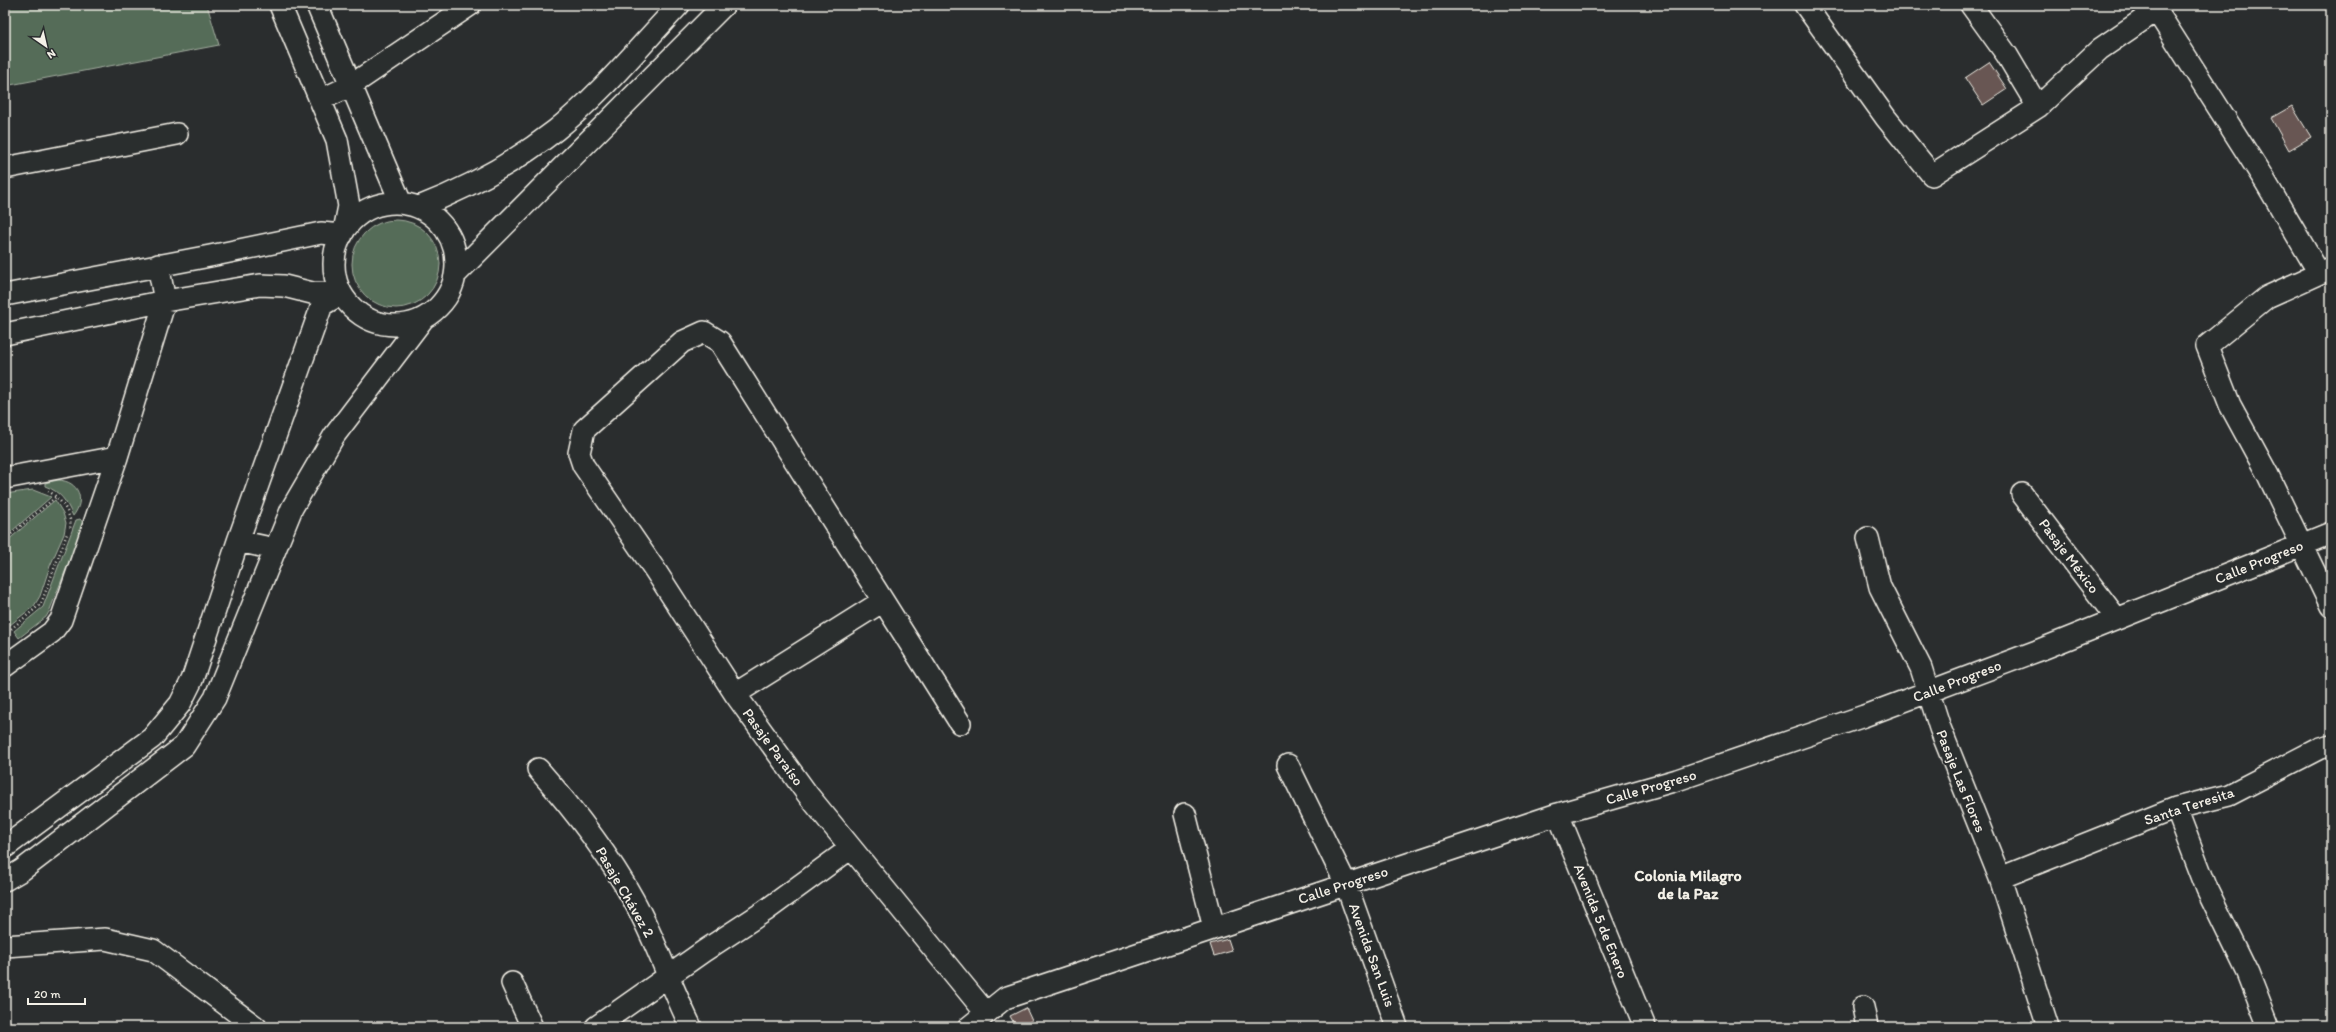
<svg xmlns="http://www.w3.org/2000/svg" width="2336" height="1032" font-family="Itim,sans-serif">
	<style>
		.green { fill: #556c59; stroke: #a4aea0 }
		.building { fill: #685653; stroke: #f4f1e8 }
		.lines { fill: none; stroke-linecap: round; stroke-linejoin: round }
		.minor-casing { stroke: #f4f1e8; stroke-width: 24 }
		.path { stroke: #f4f1e8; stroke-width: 2.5; stroke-dasharray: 1 3; stroke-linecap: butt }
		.minor { stroke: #2a2d2e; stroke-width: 21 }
		.labels { text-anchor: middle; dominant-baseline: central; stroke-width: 4; stroke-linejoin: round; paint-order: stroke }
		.street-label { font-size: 15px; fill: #f4f1e8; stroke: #2a2d2e }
		.neighbourhood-label { font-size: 16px; font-weight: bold; fill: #f4f1e8; stroke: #2a2d2e }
	</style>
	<rect width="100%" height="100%" fill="#2a2d2e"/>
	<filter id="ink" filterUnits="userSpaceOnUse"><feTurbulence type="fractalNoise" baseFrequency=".025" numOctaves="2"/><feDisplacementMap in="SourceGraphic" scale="8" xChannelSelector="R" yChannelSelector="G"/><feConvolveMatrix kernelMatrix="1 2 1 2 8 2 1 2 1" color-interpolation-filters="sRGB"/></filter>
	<g filter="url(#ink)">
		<path class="green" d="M 5,5 L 207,5 L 219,45 L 5,86 Z
			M352 264a44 44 0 1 1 88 0a44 44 0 1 1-88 0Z
			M 58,480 C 79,481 86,500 73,516 C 66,501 61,492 45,486 L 45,483 Z
			M 33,490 L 51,497 L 5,537 L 5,494 Z
			M 55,500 L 63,513 L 66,523 L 64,534 L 50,566 L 40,596 L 34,606 L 5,629 L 5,582 L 9,553 L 6,542 Z
			M 80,519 L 84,524 L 49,612 L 46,617 L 19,638 L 14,631 L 43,607 L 76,520 Z"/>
		<path class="building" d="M 1989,62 L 2007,89 L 1983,105 L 1965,78 Z
			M 2292,106 L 2311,137 L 2289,150 L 2271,118 Z
			M 1228,939 L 1232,951 L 1214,956 L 1210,944 Z
			M 1026,1008 L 1032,1021 L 1016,1027 L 1010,1016 Z"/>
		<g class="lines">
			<g class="minor-casing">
				<path id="minor" d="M 280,5 L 337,140 L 349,206 L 344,231
					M 317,5 L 401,203
					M 1805,5 L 1886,118 L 1932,175 L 2038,107 L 2100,49 L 2157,10
					M 1971,5 L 2007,55 L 2038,107
					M 2153,5 L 2265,181 L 2319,273
					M 320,100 L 350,86 L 470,5
					M 5,168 L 177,134
					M334 264a61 61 0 1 1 122 0a61 61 0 1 1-122 0Z
					M 419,207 C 468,188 514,163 556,130 C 601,94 639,47 679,5
					M 2331,268 L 2267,297 L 2207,346 L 2230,405 L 2268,475 L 2331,606
					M 456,274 L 724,5
					M 5,295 L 210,256 L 321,233 L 342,235
					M 5,334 L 165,301 L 260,285 L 284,286 L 312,293 L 341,294
					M 5,478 L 117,457
					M 2022,494 L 2117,619
					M 1868,538 L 1880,587 L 1921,668 L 1940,728 L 2000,878 L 2048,1027
					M 238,541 L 275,549
					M 5,666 L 52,632 L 61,620 L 117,457 L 165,301 L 158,265
					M 735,694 L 883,601
					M 960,723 L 720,342 L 704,332 L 682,342 L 584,430 L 579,453 L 583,465 L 655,570 L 735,694 L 808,795 L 986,1013
					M 1288,765 L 1346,884 L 1397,1027
					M 538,769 C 574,810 607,852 633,899 C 656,940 670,985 691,1027
					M 2176,808 L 2207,889 L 2248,973 L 2269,1027
					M 1185,814 L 1214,928
					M 1558,814 L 1645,1027
					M 5,847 L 152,738 L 180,704 L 192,680 L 238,541 L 322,305 L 341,294
					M 2000,878 L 2176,808 L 2229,795 L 2320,748 L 2331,745
					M 5,880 L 22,870 L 184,746 L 215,698 L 292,508 L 334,436 L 423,319
					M 5,946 L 105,939 L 153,950 L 256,1027
					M 512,983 L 532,1027
					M 1863,1007 L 1867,1027
					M 596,1027 L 704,951 L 765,911 L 851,848
					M 969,1027 L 1005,998 L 1558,814 L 1677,780 L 1864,716 L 2037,651 L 2331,533"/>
			</g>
			<path class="path" d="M 48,491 C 59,497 73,514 70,528
				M 5,539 L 56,497
				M 5,634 L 41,604 L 67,534"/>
			<use href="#minor" class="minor"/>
		</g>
	</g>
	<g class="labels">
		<g class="street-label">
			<text transform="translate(2069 556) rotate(53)">Pasaje México</text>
			<text transform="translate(2259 562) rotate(-22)">Calle Progreso</text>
			<text transform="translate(1957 681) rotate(-21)">Calle Progreso</text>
			<text transform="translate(773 747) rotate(54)">Pasaje Paraíso</text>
			<text transform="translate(1961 781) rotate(68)">Pasaje Las Flores</text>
			<text transform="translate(1651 787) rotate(-16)">Calle Progreso</text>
			<text transform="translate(2189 806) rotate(-18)">Santa Teresita</text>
			<text transform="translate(1343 885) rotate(-18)">Calle Progreso</text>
			<text transform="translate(625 892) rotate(60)">Pasaje Chávez 2</text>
			<text transform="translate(1601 921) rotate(68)">Avenida 5 de Enero</text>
			<text transform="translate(1372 955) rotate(70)">Avenida San Luis</text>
		</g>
		<g class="neighbourhood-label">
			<text x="1688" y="875">Colonia Milagro<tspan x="1688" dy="18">de la Paz</tspan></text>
		</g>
	</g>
	<rect width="2336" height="1032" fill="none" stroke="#2a2d2e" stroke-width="20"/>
	<rect x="10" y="10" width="2316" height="1012" fill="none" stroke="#f4f1e8" stroke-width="1.5" filter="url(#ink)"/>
	<g transform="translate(46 46) rotate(146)" stroke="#2a2d2e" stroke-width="3" paint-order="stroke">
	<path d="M0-3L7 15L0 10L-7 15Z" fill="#f4f1e8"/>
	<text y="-6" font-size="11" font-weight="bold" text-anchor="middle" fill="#f4f1e8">N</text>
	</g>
	<path d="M28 998v6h57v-6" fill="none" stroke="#f4f1e8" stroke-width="2"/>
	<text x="34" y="998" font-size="12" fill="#f4f1e8" stroke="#2a2d2e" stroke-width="3" paint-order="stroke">20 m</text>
</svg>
